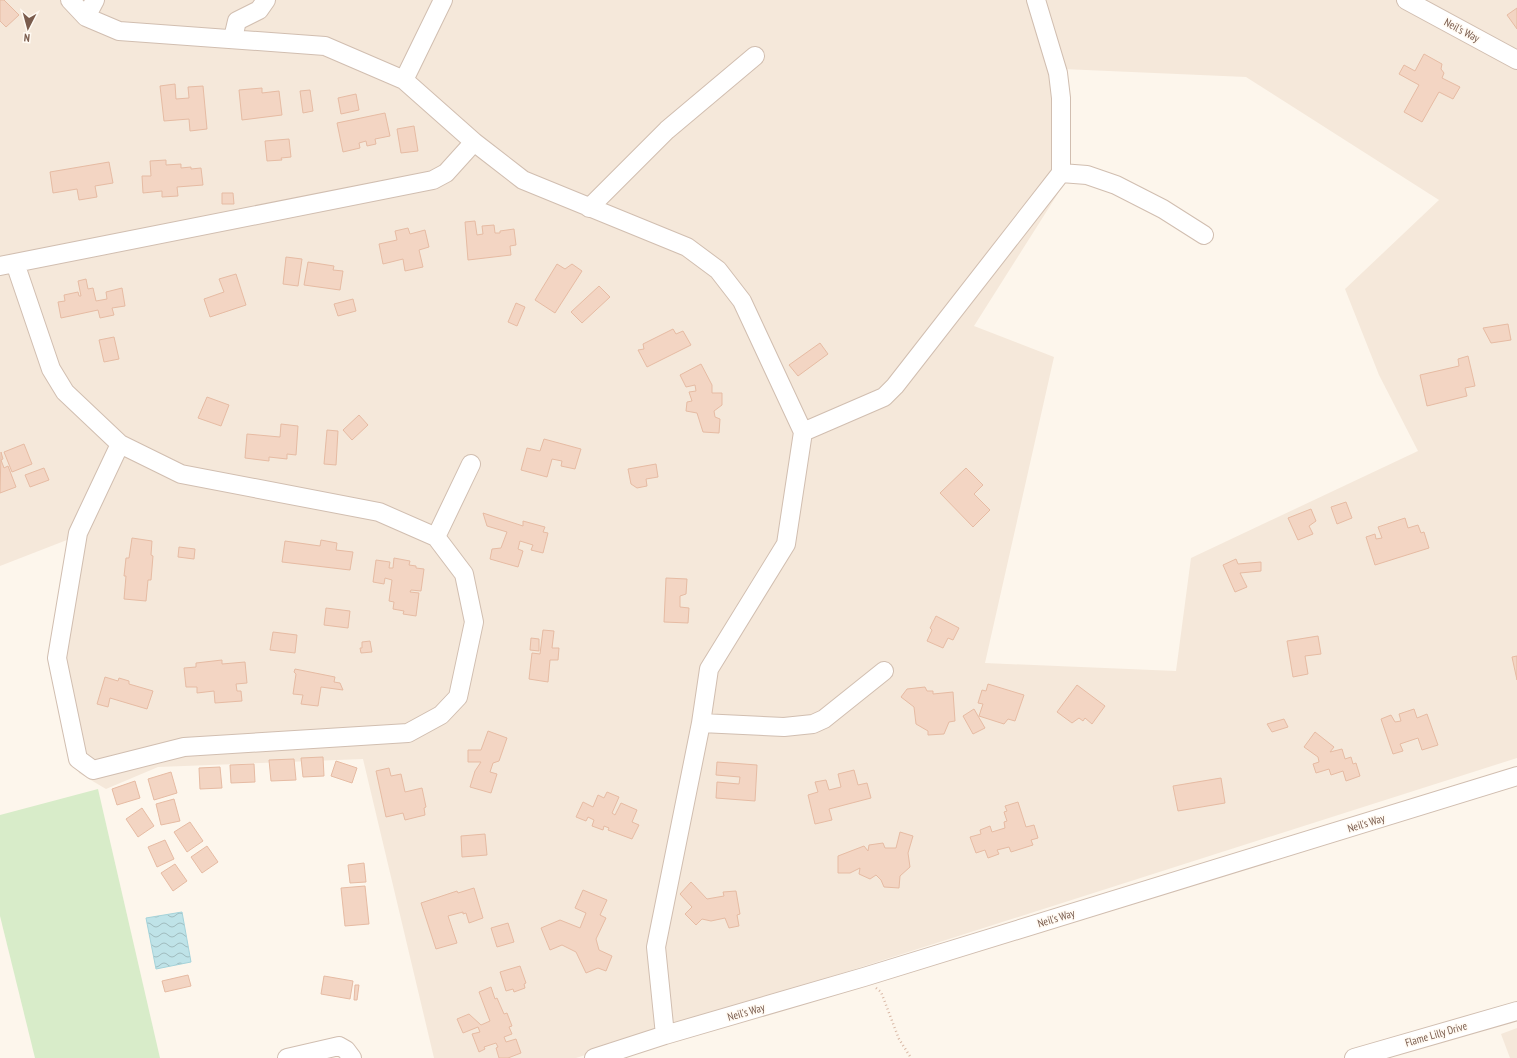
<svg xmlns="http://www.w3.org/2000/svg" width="1517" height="1058" font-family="'PT Sans Narrow',sans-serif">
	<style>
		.residential { fill: #f5e8da; fill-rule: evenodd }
		.green { fill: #d8ecc9 }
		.water { fill: url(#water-waves); stroke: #a5d3da }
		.building { fill: #f3d5c3; stroke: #e6bba3 }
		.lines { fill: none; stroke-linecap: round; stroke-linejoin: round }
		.minor-casing { stroke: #d1beb0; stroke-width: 20 }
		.path { stroke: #d9b8a5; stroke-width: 2.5; stroke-dasharray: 1 3; stroke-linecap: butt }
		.minor { stroke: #fff; stroke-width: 18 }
		.labels { text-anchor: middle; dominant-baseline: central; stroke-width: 3; stroke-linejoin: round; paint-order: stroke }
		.street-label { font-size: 11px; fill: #7a5c4d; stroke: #fffaf3 }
	</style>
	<defs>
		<pattern id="water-waves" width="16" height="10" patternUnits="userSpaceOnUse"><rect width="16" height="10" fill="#bfe3e8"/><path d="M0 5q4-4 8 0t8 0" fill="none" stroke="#a0bbbe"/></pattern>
	</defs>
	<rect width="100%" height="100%" fill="#fdf6ec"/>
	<path class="residential" d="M 0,0 L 1517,0 L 1517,758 L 576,1058 L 434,1058 L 363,759 L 158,767 L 106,789 L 79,773 L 53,682 L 72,538 L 0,566 ZM 1063,69 L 1246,77 L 1439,200 L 1345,289 L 1379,375 L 1418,451 L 1191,558 L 1176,671 L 985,663 L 1054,357 L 974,326 L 1069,176 Z
		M 1517,1028 L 1517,1058 L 1510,1058 L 1501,1034 Z"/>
	<path class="green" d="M 98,789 L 160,1058 L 35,1058 L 0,916 L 0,815 Z"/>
	<path class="water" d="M 182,912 L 191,962 L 156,969 L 146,918 Z"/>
	<path class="building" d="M 0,0 L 4,0 L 19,15 L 6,27 L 0,21 Z
		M 1517,8 L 1517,29 L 1507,15 Z
		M 1424,54 L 1442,64 L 1441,69 L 1444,73 L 1442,78 L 1460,87 L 1453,99 L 1439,92 L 1422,122 L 1404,112 L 1419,85 L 1399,74 L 1404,65 L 1415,71 Z
		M 175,84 L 176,99 L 189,98 L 188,87 L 203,86 L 207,129 L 190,131 L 189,119 L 164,121 L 160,86 Z
		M 262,88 L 262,93 L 279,91 L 282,115 L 242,120 L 239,90 Z
		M 310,90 L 313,111 L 303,113 L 300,91 Z
		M 356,94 L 359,110 L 341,114 L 338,98 Z
		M 385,113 L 390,136 L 375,139 L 376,144 L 367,146 L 366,141 L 359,143 L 360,148 L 343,152 L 337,123 Z
		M 414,126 L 418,151 L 401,153 L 397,129 Z
		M 289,139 L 291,157 L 281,158 L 282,160 L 267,161 L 265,141 Z
		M 166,160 L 166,165 L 181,164 L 181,168 L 191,167 L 191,169 L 201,168 L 203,185 L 177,187 L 178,196 L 162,197 L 162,191 L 143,193 L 142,176 L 151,176 L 150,161 Z
		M 109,162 L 113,183 L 95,186 L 97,197 L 79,200 L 77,189 L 53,193 L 50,172 Z
		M 222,193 L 233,193 L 234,204 L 222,204 Z
		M 475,221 L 477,235 L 483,234 L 482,226 L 494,225 L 495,233 L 500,233 L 500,231 L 514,229 L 516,245 L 510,246 L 511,255 L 468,260 L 465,222 Z
		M 408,228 L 410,234 L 425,230 L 429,247 L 419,250 L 423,267 L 405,271 L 403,259 L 383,264 L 379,244 L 397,240 L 395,231 Z
		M 286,257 L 302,259 L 298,286 L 283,284 Z
		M 308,262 L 334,266 L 333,270 L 343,271 L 340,290 L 304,285 Z
		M 557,264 L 565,269 L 572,264 L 582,271 L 555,313 L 535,300 Z
		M 236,274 L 246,305 L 210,317 L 204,299 L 224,292 L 219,279 Z
		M 86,279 L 88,289 L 93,288 L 96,301 L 107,299 L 106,292 L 122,288 L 125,306 L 112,308 L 114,315 L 100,318 L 98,310 L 61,318 L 58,302 L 65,301 L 64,295 L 78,292 L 79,296 L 81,296 L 78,281 Z
		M 599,286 L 610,297 L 582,323 L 571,312 Z
		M 353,299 L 356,311 L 338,316 L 334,304 Z
		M 516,303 L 525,307 L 517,326 L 508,322 Z
		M 1508,324 L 1511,340 L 1491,343 L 1483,328 Z
		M 673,329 L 676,334 L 683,331 L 691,345 L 647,367 L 638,350 L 644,349 L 643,344 Z
		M 114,337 L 119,359 L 104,362 L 99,340 Z
		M 820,343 L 828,354 L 798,376 L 789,365 Z
		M 1468,356 L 1475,386 L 1465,388 L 1467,396 L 1427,406 L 1420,375 L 1459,366 L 1458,359 Z
		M 701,364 L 712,385 L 712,393 L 722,393 L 722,405 L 714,411 L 715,417 L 720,419 L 719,433 L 703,432 L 697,413 L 686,411 L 687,402 L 692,401 L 689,392 L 696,391 L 695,385 L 686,387 L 680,375 Z
		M 207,397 L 229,405 L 221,426 L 198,418 Z
		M 359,415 L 368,425 L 352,440 L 343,430 Z
		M 281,424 L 298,426 L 296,455 L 287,454 L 287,459 L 269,457 L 269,461 L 245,458 L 247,434 L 280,437 Z
		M 327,430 L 338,431 L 336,465 L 324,464 Z
		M 544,439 L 581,449 L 575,469 L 561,466 L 562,461 L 552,459 L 547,477 L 521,470 L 527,448 L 540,451 Z
		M 24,444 L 32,464 L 12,472 L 4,452 Z
		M 1,452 L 3,459 L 1,460 L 4,468 L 8,466 L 16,487 L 0,493 Z
		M 656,464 L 658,477 L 646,479 L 647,486 L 637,488 L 631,484 L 628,469 Z
		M 44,468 L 49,480 L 30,487 L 25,475 Z
		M 966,468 L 983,485 L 974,494 L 990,510 L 973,527 L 940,493 Z
		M 1346,502 L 1352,518 L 1337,524 L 1331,507 Z
		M 1311,509 L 1316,521 L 1309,526 L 1313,534 L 1298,540 L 1288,518 Z
		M 483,513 L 523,526 L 523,521 L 545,527 L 543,532 L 548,533 L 543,553 L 531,550 L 533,545 L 520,541 L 518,549 L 523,551 L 518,567 L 490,559 L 492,549 L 501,548 L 507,532 L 487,526 Z
		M 1405,518 L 1408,528 L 1418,525 L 1421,533 L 1424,532 L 1429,548 L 1375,565 L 1366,537 L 1375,534 L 1376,539 L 1382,538 L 1378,527 Z
		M 132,538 L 152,541 L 151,555 L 153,556 L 151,580 L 148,580 L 146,601 L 124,599 L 126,576 L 124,576 L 126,558 L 129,558 Z
		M 321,540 L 337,543 L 336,550 L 353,552 L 350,570 L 282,562 L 285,541 L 320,546 Z
		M 179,547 L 195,549 L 194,559 L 178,557 Z
		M 394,558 L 410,561 L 409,565 L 416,566 L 416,568 L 424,569 L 421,591 L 411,590 L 410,592 L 419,593 L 416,616 L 403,614 L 404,611 L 393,609 L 394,602 L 389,601 L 392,580 L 385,578 L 384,584 L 373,582 L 376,560 L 390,562 L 389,568 L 393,568 Z
		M 1236,559 L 1238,564 L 1261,562 L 1261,571 L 1240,573 L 1247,587 L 1235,592 L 1223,565 Z
		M 666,578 L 687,579 L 686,594 L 680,596 L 680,607 L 689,608 L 688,623 L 664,622 Z
		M 326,608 L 350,611 L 348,628 L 324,625 Z
		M 936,616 L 959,628 L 953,640 L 948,638 L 943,648 L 927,641 L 932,630 L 930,628 Z
		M 543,630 L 554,631 L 552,648 L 559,648 L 558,660 L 550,660 L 548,682 L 529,679 L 532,653 L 540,654 Z
		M 273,632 L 297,635 L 295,653 L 270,650 Z
		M 1318,636 L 1321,654 L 1305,656 L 1308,674 L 1293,677 L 1287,641 Z
		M 531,638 L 539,639 L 539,651 L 530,650 Z
		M 370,641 L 372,652 L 361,653 L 360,648 L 362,648 L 362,642 Z
		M 1517,656 L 1517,680 L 1512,657 Z
		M 222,660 L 222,664 L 245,662 L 247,683 L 236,684 L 237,691 L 241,691 L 242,701 L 215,703 L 214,691 L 197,693 L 197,687 L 186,687 L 184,668 L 196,667 L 196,663 Z
		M 295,669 L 335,677 L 334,682 L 340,683 L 343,690 L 321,687 L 318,706 L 301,704 L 303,695 L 293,694 L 296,674 L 294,672 Z
		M 105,677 L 118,681 L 119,678 L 129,681 L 129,684 L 153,691 L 147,709 L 110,698 L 108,707 L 97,704 Z
		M 988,684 L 1024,695 L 1015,721 L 1008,719 L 1004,724 L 979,716 L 983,704 L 978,703 L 982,690 L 986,691 Z
		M 1077,685 L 1105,706 L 1092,724 L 1085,718 L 1083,721 L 1079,718 L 1072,723 L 1057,712 Z
		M 925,687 L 927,691 L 933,691 L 933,694 L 953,692 L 955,721 L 949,722 L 944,734 L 928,735 L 928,731 L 916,724 L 914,707 L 901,697 L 907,689 Z
		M 974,709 L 985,728 L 973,734 L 963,716 Z
		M 1414,709 L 1417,718 L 1427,714 L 1438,745 L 1422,750 L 1418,738 L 1400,744 L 1403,751 L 1393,754 L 1381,719 L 1391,715 L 1395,722 L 1401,721 L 1399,714 Z
		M 1284,719 L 1288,727 L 1272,732 L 1267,724 Z
		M 488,731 L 507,738 L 499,761 L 493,763 L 490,772 L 497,774 L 491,793 L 470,787 L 475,771 L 481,762 L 468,762 L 468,750 L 481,750 Z
		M 1315,732 L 1334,747 L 1330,752 L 1342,749 L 1345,759 L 1351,757 L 1353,764 L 1356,763 L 1360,776 L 1346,781 L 1343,771 L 1331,775 L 1329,769 L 1316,773 L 1313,764 L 1319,762 L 1318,757 L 1304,747 Z
		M 323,757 L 324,776 L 303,777 L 301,758 Z
		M 294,759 L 296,780 L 271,781 L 269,760 Z
		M 336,761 L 357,768 L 352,783 L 331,776 Z
		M 717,762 L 757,765 L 755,801 L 716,798 L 717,782 L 739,784 L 740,777 L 716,775 Z
		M 254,764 L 255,782 L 231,783 L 230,765 Z
		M 220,767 L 222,788 L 200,789 L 199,768 Z
		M 389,768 L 391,776 L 401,774 L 405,792 L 422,788 L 426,807 L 424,808 L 425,815 L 405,820 L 403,813 L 386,817 L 376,771 Z
		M 854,770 L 858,785 L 867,783 L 871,798 L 829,809 L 832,820 L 815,824 L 808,795 L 818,792 L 815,782 L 826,780 L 829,790 L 841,787 L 838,774 Z
		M 171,772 L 177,793 L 154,800 L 148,779 Z
		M 1221,778 L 1225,803 L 1178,811 L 1173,786 Z
		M 135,781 L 140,798 L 117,805 L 112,789 Z
		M 607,792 L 619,797 L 612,813 L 615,815 L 621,803 L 637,810 L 632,822 L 639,825 L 632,839 L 608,830 L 609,828 L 604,826 L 603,830 L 592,826 L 594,820 L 588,817 L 586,821 L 576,817 L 583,802 L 593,807 L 598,795 L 604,798 Z
		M 174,799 L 180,821 L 161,825 L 156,804 Z
		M 1018,802 L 1026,827 L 1034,825 L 1038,838 L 1031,840 L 1033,845 L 1011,852 L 1009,847 L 997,850 L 999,854 L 988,858 L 985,850 L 976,853 L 970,837 L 981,834 L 980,830 L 990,826 L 992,832 L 1005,828 L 1004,822 L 1007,821 L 1004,812 L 1007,811 L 1005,806 Z
		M 142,808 L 154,826 L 138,837 L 126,819 Z
		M 190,822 L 203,841 L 187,852 L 174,832 Z
		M 900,832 L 913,836 L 908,853 L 910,867 L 900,876 L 899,888 L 884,887 L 881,880 L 876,875 L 870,879 L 859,874 L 860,868 L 850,873 L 838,873 L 838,856 L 864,846 L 868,851 L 869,845 L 883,843 L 885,848 L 896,848 Z
		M 485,834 L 487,855 L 462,857 L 461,836 Z
		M 165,840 L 174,859 L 157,867 L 148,847 Z
		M 207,846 L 218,862 L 202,873 L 191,857 Z
		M 364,863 L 366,882 L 350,883 L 348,865 Z
		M 175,864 L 187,881 L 173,891 L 161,873 Z
		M 691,882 L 707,899 L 724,896 L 723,892 L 736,891 L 740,914 L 737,915 L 739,926 L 729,928 L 725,918 L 711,921 L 702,919 L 696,925 L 685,914 L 692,907 L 680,894 Z
		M 365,886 L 369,924 L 345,926 L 341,888 Z
		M 474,888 L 483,918 L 469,923 L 466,913 L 463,914 L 463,912 L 448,916 L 457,943 L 436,949 L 421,903 L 457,891 L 458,893 Z
		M 583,890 L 607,900 L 600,915 L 606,918 L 596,939 L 599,950 L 612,956 L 606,971 L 598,968 L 586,973 L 576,952 L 562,945 L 550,950 L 541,928 L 560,920 L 580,928 L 586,913 L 575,908 Z
		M 508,923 L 514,942 L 497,947 L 491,928 Z
		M 520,966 L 526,983 L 524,984 L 525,988 L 514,992 L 513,989 L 506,991 L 500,972 Z
		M 188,975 L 191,986 L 165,992 L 162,981 Z
		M 324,976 L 353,981 L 350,999 L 321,994 Z
		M 355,985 L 359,985 L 357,1000 L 354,1000 Z
		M 491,987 L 495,999 L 497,998 L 504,1014 L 507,1013 L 512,1026 L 509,1027 L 512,1034 L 504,1037 L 506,1042 L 516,1039 L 521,1053 L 508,1058 L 499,1058 L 496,1048 L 498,1047 L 496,1043 L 484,1047 L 485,1049 L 479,1052 L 472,1034 L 480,1032 L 478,1027 L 463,1033 L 457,1019 L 469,1014 L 481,1025 L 490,1021 L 479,992 Z"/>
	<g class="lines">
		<g class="minor-casing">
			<path id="minor" d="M 70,0 L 86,17 L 119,31 L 325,46 L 404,80 L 474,142 L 523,180 L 687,247 L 718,270 L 742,301 L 803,432 L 786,544 L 709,669 L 701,723 L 656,947 L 665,1035
				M 1406,0 L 1517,60
				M 86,17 L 95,0
				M 233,38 L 237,21 L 259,10 L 266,0
				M 404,80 L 443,0
				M 1061,173 L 1087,175 L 1116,185 L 1163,209 L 1204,235
				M 589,208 L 667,130 L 755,56
				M 15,263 L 51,369 L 65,392 L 120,444 L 181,474 L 379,512 L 436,537 L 464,574 L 474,622 L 458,697 L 441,715 L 408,733 L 184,747 L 93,770 L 78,759 L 57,658 L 78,533 L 120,444
				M 0,266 L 433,180 L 446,173 L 474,142
				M 803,432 L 884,397 L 895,386 L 1061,173 L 1061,98 L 1058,73 L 1036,0
				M 436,537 L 471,464
				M 701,723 L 784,727 L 813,724 L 824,719 L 884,671
				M 287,1058 L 339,1046 L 346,1050 L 352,1058
				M 594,1058 L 665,1035 L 864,977 L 1517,776
				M 1354,1058 L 1517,1011"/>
		</g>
		<path class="path" d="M 876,988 L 881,992 L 899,1039 L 911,1058"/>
		<use href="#minor" class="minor"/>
	</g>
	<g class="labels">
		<g class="street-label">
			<text transform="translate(1462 30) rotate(28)">Neil's Way</text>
			<text transform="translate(1366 823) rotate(-17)">Neil's Way</text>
			<text transform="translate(1056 918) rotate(-17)">Neil's Way</text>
			<text transform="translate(746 1012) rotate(-16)">Neil's Way</text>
			<text transform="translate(1436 1034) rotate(-16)">Flame Lilly Drive</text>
		</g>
	</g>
	<g transform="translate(28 28) rotate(186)" stroke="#fffaf3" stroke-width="3" paint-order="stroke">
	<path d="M0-3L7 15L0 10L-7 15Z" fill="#7a5c4d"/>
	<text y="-6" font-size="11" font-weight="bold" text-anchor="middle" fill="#7a5c4d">N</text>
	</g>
</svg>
